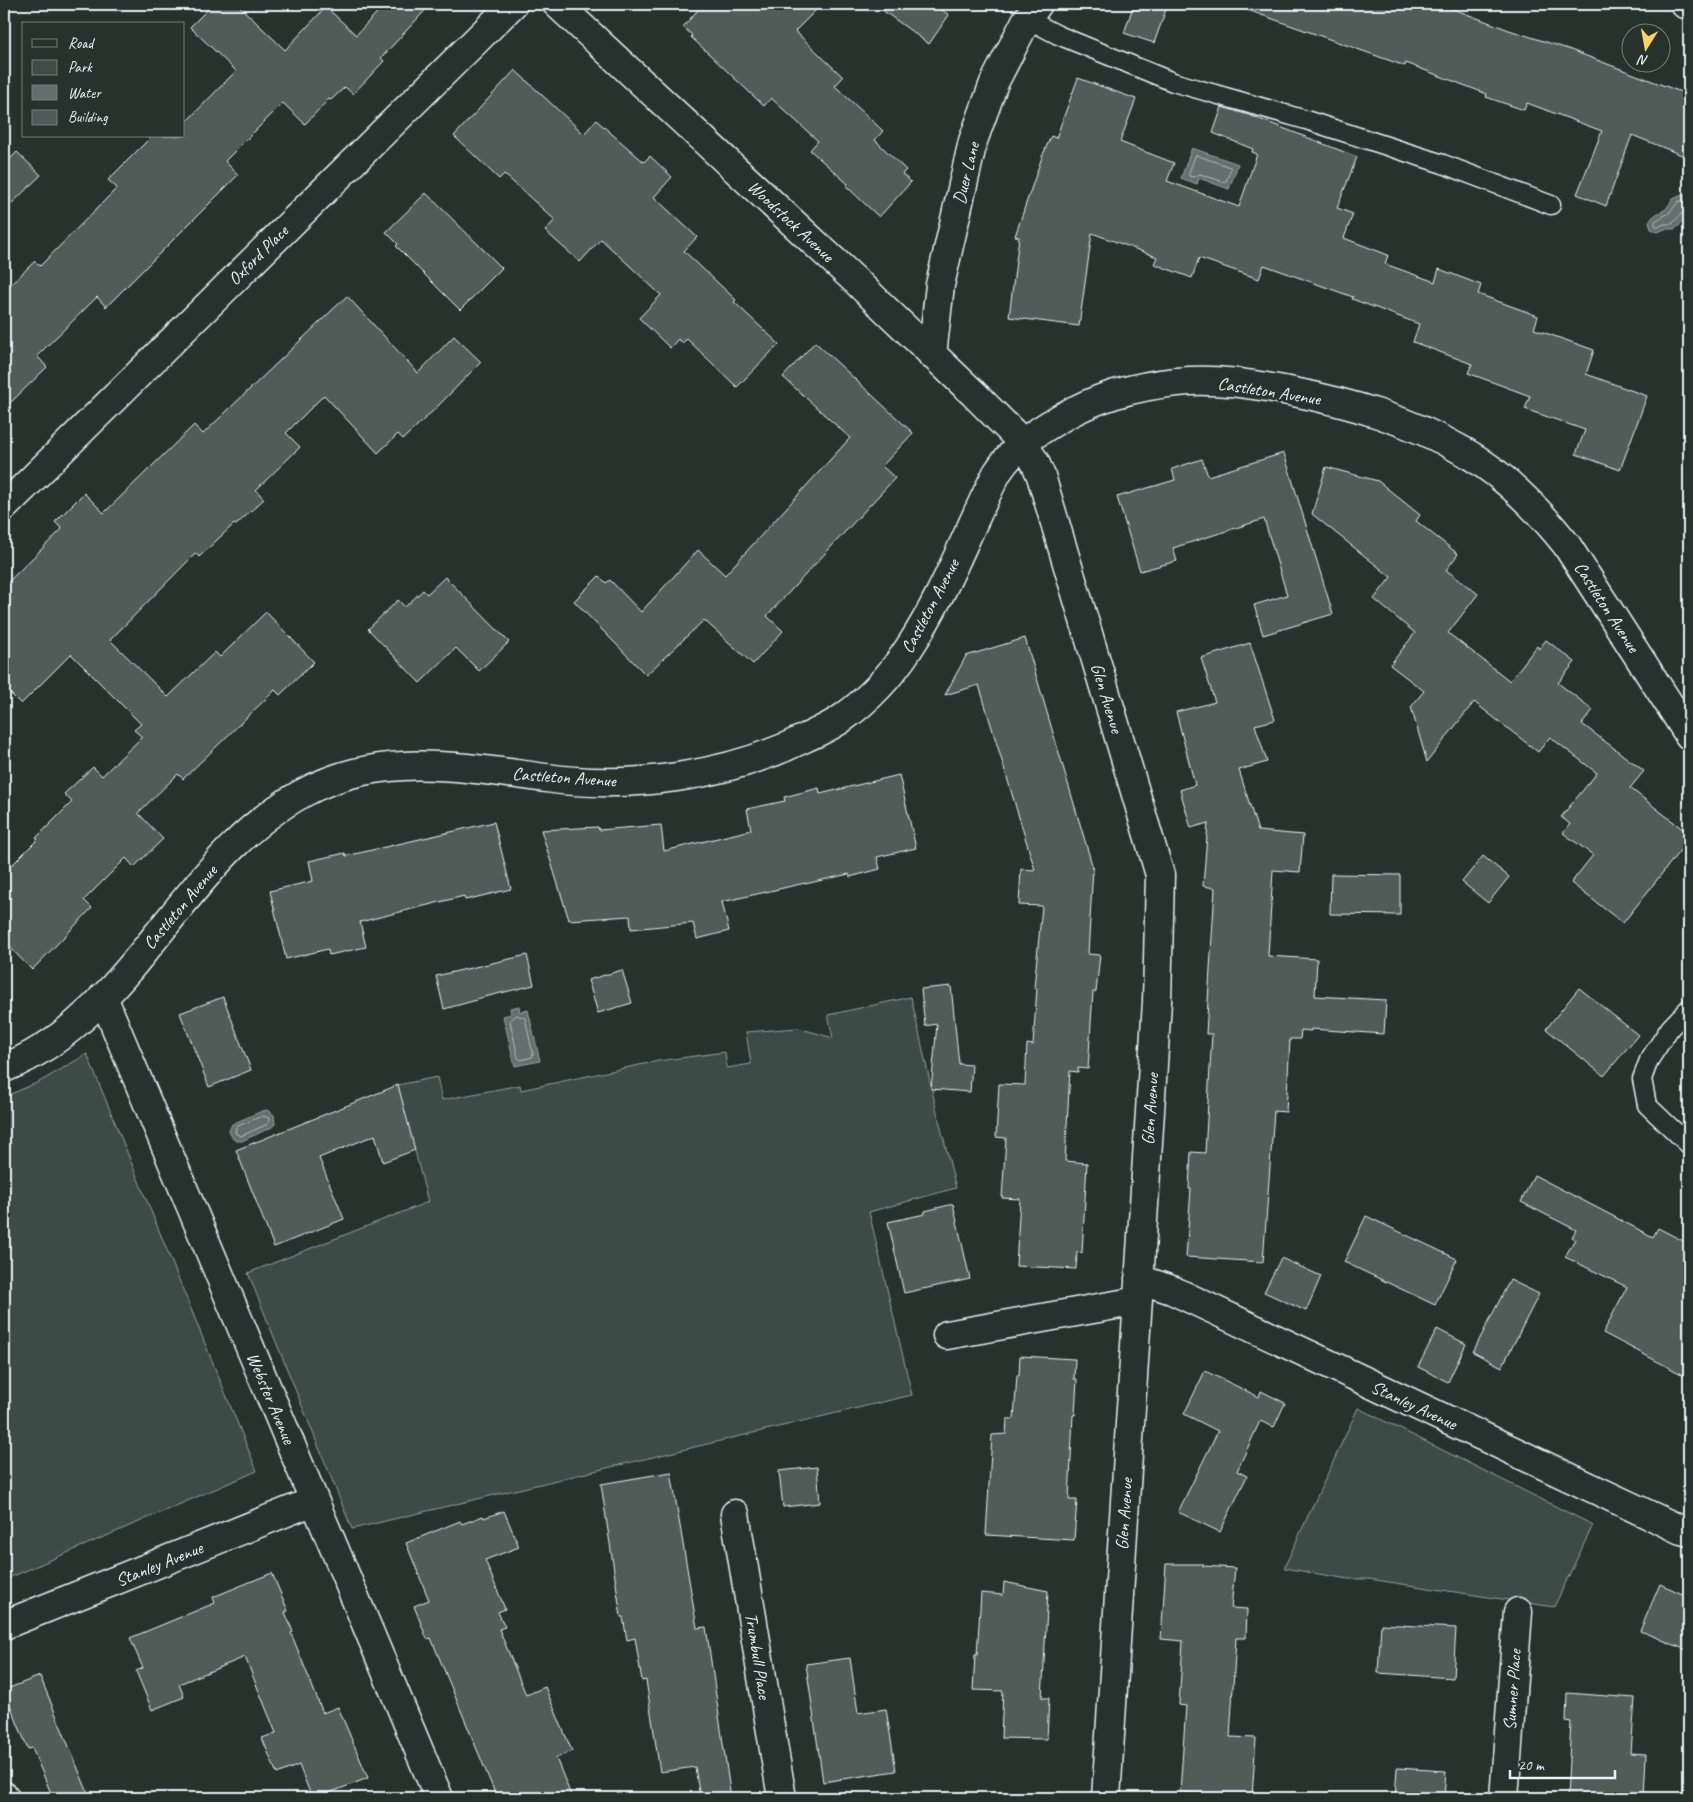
<svg xmlns="http://www.w3.org/2000/svg" width="1693" height="1802" font-family="Caveat,sans-serif">
	<style>
		.green { fill: #3e4b47; stroke: #939ea0 }
		.water { fill: #636f6d; stroke: #98a3a5 }
		.lines { fill: none; stroke-linecap: round; stroke-linejoin: round }
		.shore { stroke: #b3bdc0; stroke-width: 1 }
		.building { fill: #505c59; stroke: #e8f1f8 }
		.service-casing { stroke: #e8f1f8; stroke-width: 21 }
		.minor-casing { stroke: #e8f1f8; stroke-width: 31 }
		.tertiary-casing { stroke: #e8f1f8; stroke-width: 31 }
		.service { stroke: #26332d; stroke-width: 18 }
		.minor { stroke: #26332d; stroke-width: 28 }
		.tertiary { stroke: #26332d; stroke-width: 28 }
		.labels { text-anchor: middle; dominant-baseline: central; stroke-width: 4.5; stroke-linejoin: round; paint-order: stroke }
		.street-label { font-size: 18px; fill: #e8f1f8; stroke: #26332d }
	</style>
	<rect width="100%" height="100%" fill="#26332d"/>
	<filter id="ink" filterUnits="userSpaceOnUse"><feTurbulence type="fractalNoise" baseFrequency=".02" numOctaves="2"/><feDisplacementMap in="SourceGraphic" scale="10" xChannelSelector="R" yChannelSelector="G"/><feConvolveMatrix kernelMatrix="1 2 1 2 8 2 1 2 1" color-interpolation-filters="sRGB"/></filter>
	<g filter="url(#ink)">
		<path class="green" d="M 911,997 L 935,1104 L 956,1188 L 869,1212 L 912,1395 L 352,1529 L 248,1273 L 428,1202 L 398,1085 L 437,1077 L 442,1100 L 520,1085 L 521,1090 L 658,1061 L 725,1052 L 727,1068 L 751,1064 L 746,1032 L 798,1028 L 833,1038 L 828,1015 Z
			M 87,1054 L 257,1471 L 4,1580 L 4,1097 L 41,1081 Z
			M 1358,1408 L 1593,1525 L 1554,1607 L 1369,1579 L 1348,1579 L 1284,1568 Z"/>
		<path class="water" d="M 1192,148 L 1238,164 L 1229,189 L 1199,178 L 1197,184 L 1181,178 Z
			M 1682,195 L 1686,196 L 1689,199 L 1689,213 L 1679,226 L 1674,229 L 1665,229 L 1658,232 L 1651,229 L 1649,221 L 1655,215 L 1666,209 L 1673,199 Z
			M 519,1006 L 520,1012 L 528,1010 L 540,1061 L 515,1066 L 503,1016 L 511,1014 L 510,1008 Z
			M 267,1110 L 274,1115 L 275,1124 L 272,1127 L 242,1141 L 237,1141 L 233,1139 L 229,1131 L 232,1124 L 262,1111 Z"/>
		<g class="lines">
			<path class="shore" d="M 1196,155 L 1230,167 L 1231,169 L 1226,181 L 1224,182 L 1200,174 L 1193,177 L 1189,176 L 1189,173 Z
				M 1689,202 L 1679,201 L 1669,213 L 1655,221 L 1655,225 L 1658,227 L 1664,224 L 1672,224 L 1684,211 L 1689,209
				M 517,1015 L 525,1018 L 533,1055 L 532,1057 L 521,1060 L 518,1058 L 510,1021 Z
				M 263,1116 L 269,1118 L 268,1124 L 241,1136 L 235,1133 L 236,1127 Z"/>
		</g>
		<path class="building" d="M 213,4 L 237,4 L 285,50 L 326,7 L 356,35 L 385,4 L 431,4 L 381,58 L 384,61 L 353,94 L 345,87 L 331,100 L 329,99 L 305,124 L 283,103 L 225,161 L 238,175 L 106,307 L 97,297 L 37,356 L 47,367 L 4,409 L 4,291 L 35,261 L 40,266 L 117,188 L 108,180 L 152,136 L 184,136 L 184,124 L 236,71 L 190,27 Z
			M 703,4 L 822,4 L 795,31 L 843,77 L 835,86 L 883,131 L 875,140 L 906,170 L 902,174 L 911,182 L 879,217 L 846,186 L 848,184 L 810,150 L 818,141 L 771,98 L 764,106 L 691,37 L 692,35 L 683,27 Z
			M 874,4 L 934,4 L 949,15 L 929,44 Z
			M 1134,4 L 1168,4 L 1154,43 L 1124,33 Z
			M 1242,4 L 1440,4 L 1509,30 L 1568,49 L 1689,95 L 1689,158 L 1632,135 L 1606,206 L 1577,194 L 1602,131 L 1527,103 L 1524,110 L 1486,97 L 1487,94 L 1406,63 L 1405,66 L 1242,8 Z
			M 515,70 L 584,134 L 596,120 L 644,162 L 650,156 L 672,177 L 654,197 L 697,237 L 684,251 L 736,300 L 734,302 L 779,344 L 737,387 L 687,339 L 682,343 L 678,339 L 670,348 L 639,318 L 661,295 L 601,239 L 580,262 L 545,231 L 555,220 L 504,174 L 499,179 L 454,136 Z
			M 1078,78 L 1136,99 L 1120,142 L 1174,163 L 1167,181 L 1239,207 L 1257,154 L 1252,152 L 1253,149 L 1213,133 L 1222,107 L 1252,116 L 1357,157 L 1337,208 L 1353,214 L 1344,238 L 1388,255 L 1385,264 L 1435,282 L 1439,269 L 1481,285 L 1478,294 L 1538,316 L 1534,329 L 1594,350 L 1586,374 L 1647,396 L 1620,470 L 1576,454 L 1585,430 L 1525,409 L 1530,396 L 1468,373 L 1472,364 L 1413,342 L 1419,324 L 1352,299 L 1353,297 L 1264,265 L 1259,279 L 1199,258 L 1192,278 L 1154,264 L 1157,257 L 1092,233 L 1079,326 L 1009,317 L 1019,237 L 1015,236 L 1042,157 L 1051,136 L 1056,138 Z
			M 17,152 L 41,175 L 4,211 L 4,165 Z
			M 426,193 L 502,268 L 460,310 L 396,246 L 398,244 L 386,232 Z
			M 347,296 L 418,373 L 454,336 L 481,362 L 436,408 L 403,439 L 398,434 L 378,453 L 324,395 L 286,433 L 300,447 L 256,490 L 264,499 L 236,525 L 234,524 L 199,557 L 196,553 L 110,640 L 168,697 L 215,652 L 220,657 L 266,612 L 314,662 L 280,695 L 275,690 L 183,779 L 178,774 L 138,813 L 163,839 L 134,867 L 126,858 L 84,900 L 92,908 L 32,970 L 4,941 L 4,873 L 38,839 L 36,838 L 72,802 L 64,794 L 93,767 L 102,776 L 142,737 L 134,730 L 141,724 L 71,654 L 21,704 L 4,687 L 4,586 L 62,529 L 55,522 L 84,493 L 104,513 L 194,425 L 203,434 Z
			M 815,342 L 913,433 L 882,466 L 895,478 L 767,616 L 783,631 L 753,664 L 704,620 L 646,675 L 574,601 L 599,576 L 606,583 L 610,580 L 641,612 L 698,550 L 725,575 L 850,438 L 783,377 Z
			M 1284,453 L 1333,614 L 1263,635 L 1254,605 L 1287,595 L 1264,519 L 1173,548 L 1177,561 L 1140,571 L 1117,497 L 1175,480 L 1172,469 L 1202,459 L 1208,476 Z
			M 1326,467 L 1378,481 L 1420,515 L 1416,521 L 1458,554 L 1446,570 L 1478,594 L 1448,633 L 1510,681 L 1537,646 L 1539,649 L 1546,640 L 1575,662 L 1558,683 L 1593,710 L 1582,724 L 1644,771 L 1630,788 L 1689,834 L 1689,839 L 1623,923 L 1571,883 L 1593,855 L 1563,833 L 1570,824 L 1561,817 L 1597,773 L 1550,737 L 1538,752 L 1474,702 L 1427,762 L 1411,707 L 1424,691 L 1390,665 L 1415,633 L 1374,599 L 1391,577 L 1312,514 Z
			M 445,577 L 509,642 L 479,671 L 456,648 L 420,683 L 368,629 L 398,600 L 405,607 L 423,590 L 427,594 Z
			M 1025,638 L 1093,868 L 1088,954 L 1100,955 L 1096,992 L 1093,992 L 1088,1069 L 1078,1068 L 1078,1072 L 1070,1071 L 1065,1161 L 1087,1163 L 1082,1253 L 1077,1252 L 1076,1269 L 1016,1266 L 1020,1199 L 1002,1198 L 1006,1138 L 996,1137 L 999,1084 L 1025,1085 L 1027,1044 L 1033,1045 L 1037,988 L 1034,988 L 1042,906 L 1019,905 L 1021,869 L 1035,870 L 979,685 L 945,695 L 966,656 Z
			M 1250,643 L 1275,720 L 1255,725 L 1267,762 L 1239,770 L 1258,831 L 1303,835 L 1300,872 L 1273,870 L 1268,956 L 1317,959 L 1315,996 L 1386,1000 L 1384,1034 L 1311,1029 L 1311,1031 L 1301,1030 L 1300,1039 L 1290,1039 L 1286,1112 L 1274,1111 L 1263,1262 L 1186,1257 L 1191,1189 L 1189,1189 L 1191,1152 L 1205,1153 L 1212,1034 L 1206,1034 L 1215,888 L 1203,886 L 1208,823 L 1191,828 L 1180,790 L 1195,785 L 1176,712 L 1215,702 L 1201,658 Z
			M 899,775 L 916,848 L 877,857 L 880,869 L 850,877 L 849,874 L 805,884 L 805,883 L 722,902 L 729,931 L 697,939 L 693,923 L 631,929 L 630,916 L 569,920 L 541,830 L 598,827 L 599,830 L 661,825 L 664,851 L 751,830 L 747,809 L 785,801 L 784,797 L 819,788 L 820,794 Z
			M 494,822 L 511,889 L 465,900 L 464,896 L 360,922 L 366,947 L 329,955 L 328,949 L 286,959 L 270,891 L 313,881 L 309,861 L 345,853 L 346,856 Z
			M 1483,856 L 1509,877 L 1488,903 L 1462,882 Z
			M 1331,874 L 1400,875 L 1400,915 L 1330,914 Z
			M 527,955 L 534,985 L 476,999 L 477,1000 L 444,1009 L 436,976 Z
			M 622,970 L 632,1003 L 598,1013 L 588,980 Z
			M 951,986 L 959,1064 L 972,1065 L 970,1092 L 931,1089 L 937,1024 L 925,1026 L 921,989 Z
			M 1579,988 L 1638,1035 L 1604,1076 L 1546,1029 Z
			M 223,997 L 251,1070 L 209,1087 L 180,1013 Z
			M 398,1085 L 415,1150 L 383,1162 L 375,1135 L 319,1158 L 344,1219 L 274,1247 L 236,1150 Z
			M 1534,1175 L 1653,1237 L 1658,1228 L 1689,1244 L 1689,1378 L 1603,1333 L 1627,1287 L 1565,1257 L 1575,1239 L 1572,1237 L 1576,1230 L 1521,1202 Z
			M 953,1204 L 970,1279 L 904,1293 L 888,1222 L 925,1214 L 925,1211 Z
			M 1366,1216 L 1457,1259 L 1435,1305 L 1344,1262 Z
			M 1281,1258 L 1321,1276 L 1306,1311 L 1264,1292 Z
			M 1510,1280 L 1539,1294 L 1502,1367 L 1473,1352 Z
			M 1437,1329 L 1466,1344 L 1448,1382 L 1418,1367 Z
			M 1020,1356 L 1075,1359 L 1074,1379 L 1077,1379 L 1075,1415 L 1073,1415 L 1069,1500 L 1077,1500 L 1074,1540 L 986,1535 L 992,1435 L 1006,1434 L 1007,1419 L 1014,1419 L 1017,1375 L 1019,1375 Z
			M 1205,1371 L 1259,1397 L 1261,1391 L 1285,1403 L 1274,1427 L 1260,1421 L 1237,1471 L 1247,1476 L 1220,1532 L 1178,1512 L 1218,1431 L 1184,1414 Z
			M 817,1467 L 820,1503 L 783,1507 L 779,1471 Z
			M 671,1472 L 697,1628 L 706,1627 L 731,1798 L 700,1798 L 695,1767 L 660,1772 L 646,1680 L 642,1681 L 635,1638 L 627,1640 L 623,1617 L 621,1617 L 601,1484 Z
			M 504,1511 L 519,1547 L 485,1560 L 505,1609 L 498,1612 L 505,1627 L 499,1629 L 526,1695 L 545,1687 L 572,1751 L 556,1758 L 572,1798 L 497,1798 L 431,1638 L 427,1639 L 414,1606 L 429,1600 L 406,1543 L 460,1521 L 462,1524 L 483,1516 L 484,1518 Z
			M 1166,1564 L 1204,1564 L 1203,1566 L 1235,1568 L 1231,1608 L 1247,1609 L 1246,1638 L 1236,1638 L 1230,1737 L 1256,1738 L 1252,1796 L 1180,1792 L 1186,1706 L 1179,1705 L 1183,1641 L 1161,1639 Z
			M 272,1573 L 288,1611 L 285,1612 L 293,1632 L 291,1633 L 323,1713 L 338,1707 L 368,1778 L 316,1798 L 312,1798 L 299,1765 L 277,1774 L 262,1738 L 276,1733 L 245,1657 L 179,1684 L 184,1697 L 152,1710 L 136,1671 L 143,1668 L 130,1638 L 215,1603 L 213,1597 Z
			M 1004,1582 L 1048,1591 L 1042,1698 L 1049,1698 L 1047,1739 L 1001,1738 L 1003,1691 L 973,1690 L 975,1655 L 977,1655 L 981,1593 L 1003,1595 Z
			M 1660,1584 L 1689,1597 L 1689,1651 L 1640,1631 Z
			M 1381,1624 L 1456,1628 L 1453,1678 L 1378,1673 Z
			M 850,1658 L 858,1713 L 886,1709 L 896,1771 L 823,1782 L 806,1664 Z
			M 40,1676 L 90,1798 L 53,1798 L 32,1748 L 28,1749 L 4,1690 Z
			M 1567,1693 L 1635,1698 L 1631,1753 L 1646,1754 L 1644,1798 L 1567,1798 L 1571,1722 L 1566,1721 Z
			M 1397,1768 L 1446,1771 L 1444,1798 L 1395,1798 Z"/>
		<g class="lines">
			<g class="service-casing">
				<path id="service" d="M 1027,19 L 1058,35 L 1173,82 L 1306,120 L 1443,164 L 1551,205
					M 1689,1008 L 1670,1028 L 1649,1060 L 1642,1079 L 1647,1105 L 1689,1145"/>
			</g>
			<g class="minor-casing">
				<path id="minor" d="M 557,4 L 859,284 L 974,394 L 1022,442 L 1035,462 L 1041,476 L 1160,875 L 1157,1002 L 1106,1798
					M 1685,4 L 1689,5
					M 932,355 L 940,285 L 973,141 L 994,83 L 1027,19 L 1038,4
					M 4,507 L 513,4
					M 103,997 L 439,1798
					M 1139,1279 L 1172,1290 L 1681,1530 L 1689,1532
					M 947,1335 L 1138,1301
					M 735,1514 L 782,1798
					M 4,1625 L 314,1501
					M 4,1796 L 5,1798
					M 1504,1798 L 1518,1612"/>
			</g>
			<g class="tertiary-casing">
				<path id="tertiary" d="M 4,1068 C 138,1015 184,848 315,787 C 389,752 468,768 546,778 C 630,790 729,776 805,738 C 818,732 832,726 844,717 C 869,699 892,674 909,648 C 945,594 967,531 997,473 C 1013,448 1033,434 1059,419 C 1094,398 1135,386 1177,382 C 1214,378 1252,384 1289,391 C 1350,403 1409,420 1463,451 C 1504,474 1537,508 1566,544 L 1689,735"/>
			</g>
			<use href="#service" class="service"/>
			<use href="#minor" class="minor"/>
			<use href="#tertiary" class="tertiary"/>
		</g>
	</g>
	<g class="labels">
		<g class="street-label">
			<text transform="translate(966 173) rotate(-76)">Duer Lane</text>
			<text transform="translate(791 221) rotate(43)">Woodstock Avenue</text>
			<text transform="translate(258 255) rotate(-45)">Oxford Place</text>
			<text transform="translate(1269 391) rotate(9)">Castleton Avenue</text>
			<text transform="translate(930 606) rotate(-62)">Castleton Avenue</text>
			<text transform="translate(1607 607) rotate(57)">Castleton Avenue</text>
			<text transform="translate(1107 698) rotate(73)">Glen Avenue</text>
			<text transform="translate(564 777) rotate(4)">Castleton Avenue</text>
			<text transform="translate(180 907) rotate(-50)">Castleton Avenue</text>
			<text transform="translate(1150 1109) rotate(-86)">Glen Avenue</text>
			<text transform="translate(271 1398) rotate(67)">Webster Avenue</text>
			<text transform="translate(1414 1405) rotate(25)">Stanley Avenue</text>
			<text transform="translate(1124 1514) rotate(-86)">Glen Avenue</text>
			<text transform="translate(159 1564) rotate(-22)">Stanley Avenue</text>
			<text transform="translate(758 1656) rotate(81)">Trumbull Place</text>
			<text transform="translate(1512 1690) rotate(-86)">Sumner Place</text>
		</g>
	</g>
	<rect width="1693" height="1802" fill="none" stroke="#26332d" stroke-width="20"/>
	<rect x="10" y="10" width="1673" height="1782" fill="none" stroke="#e8f1f8" stroke-width="2" filter="url(#ink)"/>
	<rect x="22" y="22" width="162" height="115" fill="#26332d" stroke="#747f7e"/>
	<rect x="32" y="39" width="25" height="8" fill="#26332d" stroke="#747f7e"/>
	<text x="68" y="48" font-size="15" fill="#e8f1f8">Road</text>
	<rect x="32" y="60" width="25" height="15" fill="#3e4b47" stroke="#747f7e"/>
	<text x="68" y="72" font-size="15" fill="#e8f1f8">Park</text>
	<rect x="32" y="85" width="25" height="15" fill="#636f6d" stroke="#747f7e"/>
	<text x="68" y="98" font-size="15" fill="#e8f1f8">Water</text>
	<rect x="32" y="110" width="25" height="15" fill="#505c59" stroke="#747f7e"/>
	<text x="68" y="122" font-size="15" fill="#e8f1f8">Building</text>
	<g transform="translate(1646 48) rotate(191)"><circle r="24" fill="#26332d" stroke="#747f7e"/>
	<path d="M0-4L9 19L0 12L-9 19Z" fill="#ffd166"/>
	<text y="-8" font-size="14" font-weight="bold" text-anchor="middle" fill="#e8f1f8">N</text>
	</g>
	<path d="M1510 1770v8h105v-8" fill="none" stroke="#e8f1f8" stroke-width="2.5"/>
	<text x="1518" y="1770" font-size="15" fill="#e8f1f8" stroke="#26332d" stroke-width="4" paint-order="stroke">20 m</text>
</svg>
